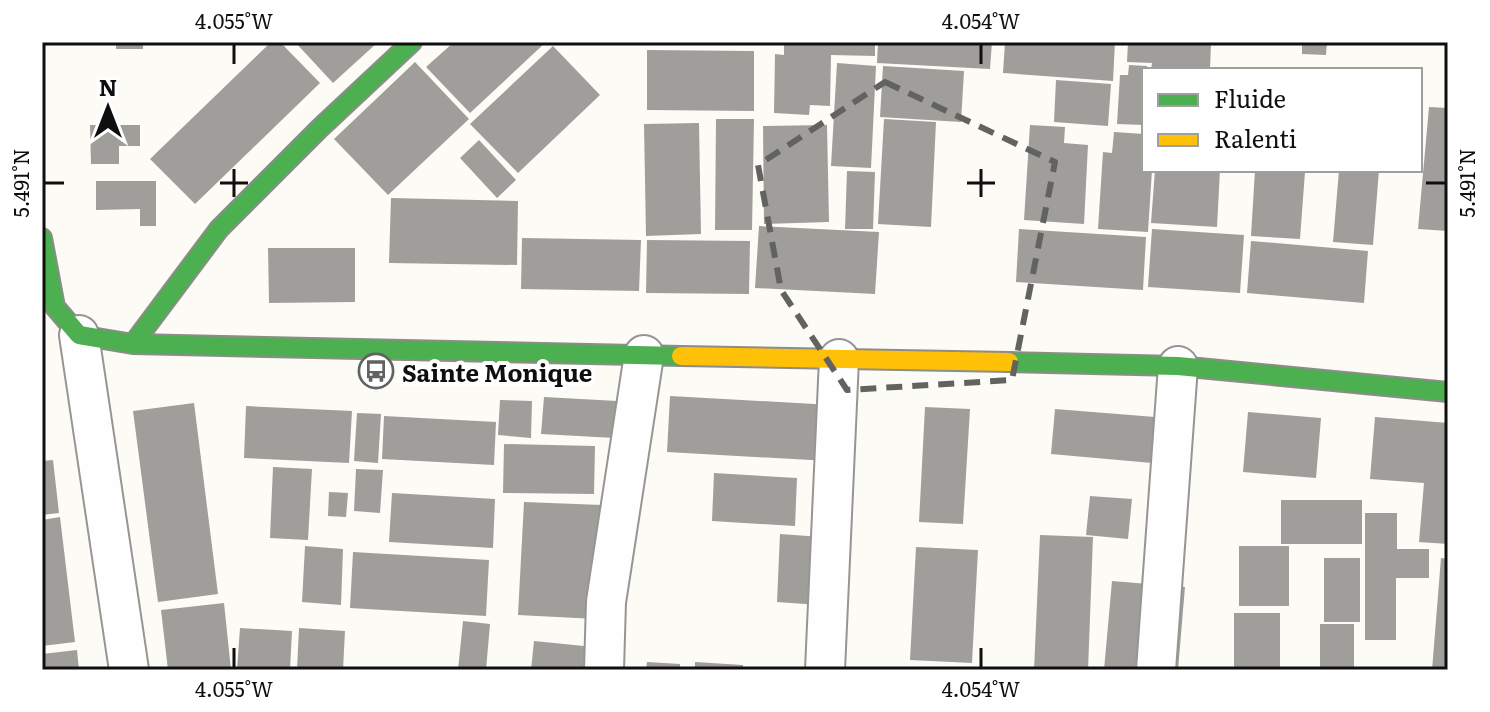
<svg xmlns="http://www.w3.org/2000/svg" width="1490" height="712" font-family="Literata,serif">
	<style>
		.building { fill: #a09e9a }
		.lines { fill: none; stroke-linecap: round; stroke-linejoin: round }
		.street-casing { stroke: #969593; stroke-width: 42 }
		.fast-casing { stroke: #8c8c89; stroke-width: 22 }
		.slow-casing { stroke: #8c8c89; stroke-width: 22 }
		.street { stroke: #fffefe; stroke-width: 38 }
		.fast { stroke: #4caf50; stroke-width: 18 }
		.slow { stroke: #ffc107; stroke-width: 18 }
		.marked { fill: none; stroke: #626260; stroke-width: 6; stroke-dasharray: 16 10; stroke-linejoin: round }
		.ticks { fill: none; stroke: #0f0f0f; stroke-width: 3 }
		.labels { text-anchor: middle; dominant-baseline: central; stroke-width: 8; stroke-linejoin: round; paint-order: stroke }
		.poi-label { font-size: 24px; font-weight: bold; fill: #0f0f0f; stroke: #fff; text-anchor: start }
		.neatline { fill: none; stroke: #0f0f0f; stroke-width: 3 }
		.ticks-label { font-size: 20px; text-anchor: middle; fill: #0f0f0f }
	</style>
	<rect width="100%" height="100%" fill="#fcfbf5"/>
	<path class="building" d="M 116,42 L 143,42 L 143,49 L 116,49 Z
		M 271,42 L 280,42 L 320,83 L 195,204 L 150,159 Z
		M 295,42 L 378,42 L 333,83 Z
		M 454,42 L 546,42 L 470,113 L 426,67 Z
		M 784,42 L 875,42 L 875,56 L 831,55 L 830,106 L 810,105 L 809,115 L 774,113 L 775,54 L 784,55 Z
		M 878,42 L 992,42 L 990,69 L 877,63 Z
		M 1005,42 L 1115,42 L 1113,81 L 1003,73 Z
		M 1128,42 L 1211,42 L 1210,70 L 1151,70 L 1152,63 L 1127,62 Z
		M 1302,42 L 1327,42 L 1326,55 L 1302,54 Z
		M 553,46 L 600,95 L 518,173 L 470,124 Z
		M 647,50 L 754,51 L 754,111 L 647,110 Z
		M 415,62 L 469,119 L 388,195 L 334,139 Z
		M 837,63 L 876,66 L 871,168 L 831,166 Z
		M 1129,65 L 1147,66 L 1147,70 L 1144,70 L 1144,125 L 1117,124 L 1120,75 L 1128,75 Z
		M 883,66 L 964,71 L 961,122 L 880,117 Z
		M 1056,80 L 1111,84 L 1108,126 L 1054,122 Z
		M 1429,107 L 1448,108 L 1448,231 L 1418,229 Z
		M 716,119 L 754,119 L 752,230 L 715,230 Z
		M 884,119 L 936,122 L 931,227 L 878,224 Z
		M 699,123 L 701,234 L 646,236 L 644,124 Z
		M 90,125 L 140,125 L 140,146 L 119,146 L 119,164 L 91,164 Z
		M 827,125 L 829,222 L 764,224 L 763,126 Z
		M 1030,125 L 1065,127 L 1064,143 L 1088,145 L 1084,224 L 1024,220 Z
		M 1114,132 L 1144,134 L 1144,170 L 1152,170 L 1148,232 L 1098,229 L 1103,152 L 1112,153 Z
		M 479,140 L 516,180 L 497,198 L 460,158 Z
		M 1155,170 L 1220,170 L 1217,227 L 1151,223 Z
		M 1255,170 L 1305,172 L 1300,239 L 1251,236 Z
		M 1339,170 L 1379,170 L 1373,245 L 1333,242 Z
		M 847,171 L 875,172 L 873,229 L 845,229 Z
		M 96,181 L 156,181 L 156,226 L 140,226 L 140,209 L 96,210 Z
		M 391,198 L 518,201 L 517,265 L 389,263 Z
		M 759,226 L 879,232 L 875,294 L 755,288 Z
		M 1019,229 L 1146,237 L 1143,290 L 1016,282 Z
		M 1152,229 L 1244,235 L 1240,293 L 1148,287 Z
		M 522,238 L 641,240 L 639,291 L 521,289 Z
		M 647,240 L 750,241 L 749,294 L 646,293 Z
		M 1251,241 L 1368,251 L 1364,303 L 1247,293 Z
		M 268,248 L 355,248 L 355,302 L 269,303 Z
		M 670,396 L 832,405 L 829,461 L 667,452 Z
		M 544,397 L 617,401 L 615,438 L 541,434 Z
		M 500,400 L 532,401 L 531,438 L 498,435 Z
		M 194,403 L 218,594 L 158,602 L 133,411 Z
		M 246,406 L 352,411 L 349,463 L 244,458 Z
		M 925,407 L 970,409 L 963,524 L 919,522 Z
		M 1055,409 L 1155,417 L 1152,463 L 1051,454 Z
		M 1248,412 L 1321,418 L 1316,478 L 1243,472 Z
		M 357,413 L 381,414 L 378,463 L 354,461 Z
		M 384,416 L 496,422 L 494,465 L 382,459 Z
		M 1375,417 L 1448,423 L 1448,544 L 1419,542 L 1424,483 L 1370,479 Z
		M 504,444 L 595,446 L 594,494 L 503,493 Z
		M 53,460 L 59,513 L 42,515 L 42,461 Z
		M 273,467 L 312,469 L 308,540 L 270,538 Z
		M 356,469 L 383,470 L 380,513 L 354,511 Z
		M 714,473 L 797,478 L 795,526 L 712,521 Z
		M 329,492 L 348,493 L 346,517 L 328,516 Z
		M 392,493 L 495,499 L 493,548 L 389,542 Z
		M 1090,496 L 1132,499 L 1128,539 L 1086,535 Z
		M 1281,500 L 1362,500 L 1362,544 L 1281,544 Z
		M 524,502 L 602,505 L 596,619 L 518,615 Z
		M 1365,513 L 1397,513 L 1397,549 L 1429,549 L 1429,578 L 1396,578 L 1396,640 L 1365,640 Z
		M 60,517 L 75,642 L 42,646 L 42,520 Z
		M 780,534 L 822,537 L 819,605 L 777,602 Z
		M 1040,535 L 1093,537 L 1088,670 L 1034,670 Z
		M 305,546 L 343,549 L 341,605 L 302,602 Z
		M 1239,546 L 1289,546 L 1289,606 L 1239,606 Z
		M 916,547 L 978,550 L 972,663 L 910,660 Z
		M 353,552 L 489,560 L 486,616 L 350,608 Z
		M 1324,558 L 1360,558 L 1360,622 L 1324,622 Z
		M 1441,558 L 1448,559 L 1448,670 L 1432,670 Z
		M 1112,581 L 1185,587 L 1178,670 L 1104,670 Z
		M 224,603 L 231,670 L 168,670 L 161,610 Z
		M 1234,613 L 1280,613 L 1280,670 L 1234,670 Z
		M 463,621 L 490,624 L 486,670 L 458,670 Z
		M 1320,624 L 1354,624 L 1354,670 L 1320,670 Z
		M 240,628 L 292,631 L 290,670 L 237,670 Z
		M 299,628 L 345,631 L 343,670 L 297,670 Z
		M 534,641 L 594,647 L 593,670 L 531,670 Z
		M 77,650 L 79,670 L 42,670 L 42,654 Z
		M 647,662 L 680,664 L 680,670 L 646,670 Z
		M 695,662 L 743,665 L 743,670 L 695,670 Z"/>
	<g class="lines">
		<g class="street-casing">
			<path id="street" d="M 79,335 L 129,670
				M 604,670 L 606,602 L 644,355
				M 825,670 L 839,359
				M 1156,670 L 1178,366"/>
		</g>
		<g class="fast-casing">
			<path id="fast" d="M 42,238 L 55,307 L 79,335 L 133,344 L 681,356
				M 133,344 L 219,229 L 320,128 L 412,42
				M 1009,362 L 1178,366 L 1448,392"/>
		</g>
		<g class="slow-casing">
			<path id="slow" d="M 681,356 L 1009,362"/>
		</g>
		<use href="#street" class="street"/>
		<use href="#fast" class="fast"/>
		<use href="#slow" class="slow"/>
	</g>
	<path class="marked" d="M 885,82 L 1055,162 L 1012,380 L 847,390 L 781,290 L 758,165 Z"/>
	<path class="ticks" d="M 234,44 L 234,64M 981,44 L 981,64M 234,169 L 234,197M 981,169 L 981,197M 44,183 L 64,183M 220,183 L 248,183M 967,183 L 995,183M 1426,183 L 1446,183M 234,648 L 234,668M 981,648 L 981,668"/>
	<defs>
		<g id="bus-ring" transform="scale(1.8)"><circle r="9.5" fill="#fff" stroke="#626260" stroke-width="1.5"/><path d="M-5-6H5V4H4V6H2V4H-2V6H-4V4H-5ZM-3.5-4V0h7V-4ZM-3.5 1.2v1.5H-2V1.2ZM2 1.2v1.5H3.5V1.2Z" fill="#626260"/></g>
	</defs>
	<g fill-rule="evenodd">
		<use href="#bus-ring" x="376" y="371"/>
	</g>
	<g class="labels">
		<g class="poi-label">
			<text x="402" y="371">Sainte Monique</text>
		</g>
	</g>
	<rect width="1490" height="712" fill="none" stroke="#ffffff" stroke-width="88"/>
	<rect x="1142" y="68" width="280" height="104" fill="#ffffff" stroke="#9f9f9f" stroke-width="2"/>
	<rect x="1158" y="94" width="40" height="12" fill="#4caf50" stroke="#9f9f9f" stroke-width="2"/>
	<text x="1214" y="108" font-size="24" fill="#0f0f0f">Fluide</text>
	<rect x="1158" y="134" width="40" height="12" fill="#ffc107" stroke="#9f9f9f" stroke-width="2"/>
	<text x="1214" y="148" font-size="24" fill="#0f0f0f">Ralenti</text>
	<g transform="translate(108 108)" stroke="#ffffff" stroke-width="6" paint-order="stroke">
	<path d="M0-6L14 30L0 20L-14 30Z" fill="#0f0f0f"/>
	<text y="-12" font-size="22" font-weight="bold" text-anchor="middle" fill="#0f0f0f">N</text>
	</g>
	<rect x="44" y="44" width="1402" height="624" class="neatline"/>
	<g class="ticks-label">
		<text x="234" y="29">4.055°W</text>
		<text x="981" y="29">4.054°W</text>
		<text transform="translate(22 183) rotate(-90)" y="7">5.491°N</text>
		<text transform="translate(1468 183) rotate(-90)" y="7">5.491°N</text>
		<text x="234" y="697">4.055°W</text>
		<text x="981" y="697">4.054°W</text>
	</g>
</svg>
